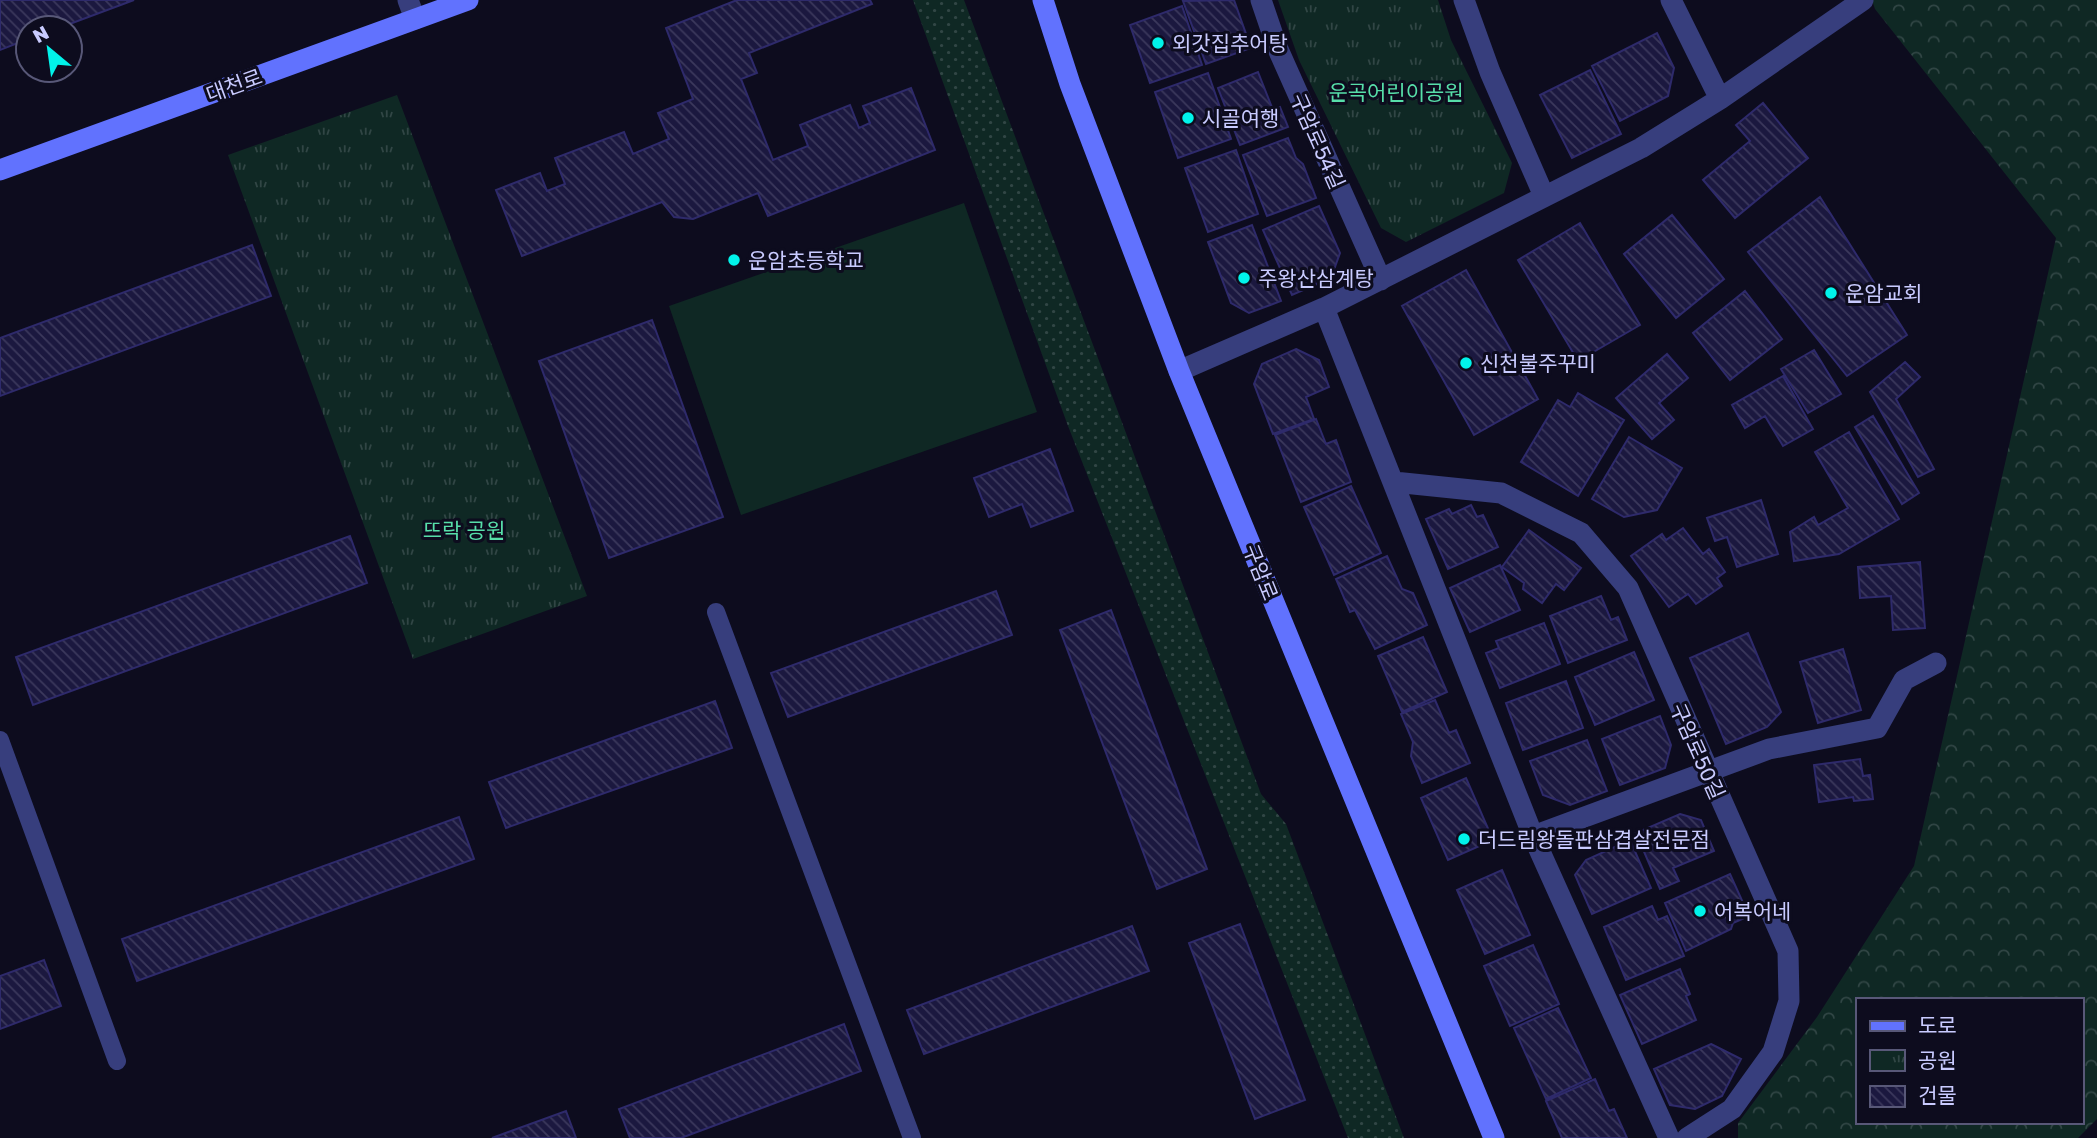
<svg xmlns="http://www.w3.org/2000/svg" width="2097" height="1138" font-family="'Golos Text','Noto Sans KR',sans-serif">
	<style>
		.grass { fill: url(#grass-dots) }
		.forest { fill: url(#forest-crowns); fill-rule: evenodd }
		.park { fill: url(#park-tufts) }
		.pitch { fill: #0f2824 }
		.building { fill: url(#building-back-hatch); stroke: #2e2a6b; stroke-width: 2 }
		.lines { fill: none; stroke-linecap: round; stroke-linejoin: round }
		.lane { stroke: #373e7d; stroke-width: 18 }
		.street { stroke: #373e7d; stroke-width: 21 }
		.secondary { stroke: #6172fe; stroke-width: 21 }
		.poi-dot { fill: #01f3ea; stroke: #0d0c1e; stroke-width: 2.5 }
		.labels { text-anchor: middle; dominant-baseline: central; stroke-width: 6; stroke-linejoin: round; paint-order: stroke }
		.poi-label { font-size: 21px; fill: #c9cbff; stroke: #0d0c1e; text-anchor: start }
		.street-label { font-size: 21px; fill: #c9cbff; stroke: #0d0c1e }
		.park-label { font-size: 21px; fill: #57dea9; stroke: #0d0c1e }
	</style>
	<defs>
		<pattern id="grass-dots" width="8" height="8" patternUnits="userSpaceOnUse" patternTransform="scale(1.75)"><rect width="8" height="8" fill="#0f2824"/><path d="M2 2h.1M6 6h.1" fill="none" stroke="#314645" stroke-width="1.8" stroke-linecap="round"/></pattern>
		<pattern id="forest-crowns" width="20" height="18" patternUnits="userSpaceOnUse" patternTransform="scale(1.75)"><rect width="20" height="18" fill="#0f2824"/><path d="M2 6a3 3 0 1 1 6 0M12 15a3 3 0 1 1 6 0" fill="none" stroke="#314645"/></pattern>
		<pattern id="park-tufts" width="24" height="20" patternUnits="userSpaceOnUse" patternTransform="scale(1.75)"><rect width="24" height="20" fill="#0f2824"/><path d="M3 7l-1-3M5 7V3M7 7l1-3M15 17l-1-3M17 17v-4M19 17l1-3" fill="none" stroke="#314645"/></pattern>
		<pattern id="building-back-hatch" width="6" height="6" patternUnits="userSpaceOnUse" patternTransform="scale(1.75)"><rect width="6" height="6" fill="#1b183f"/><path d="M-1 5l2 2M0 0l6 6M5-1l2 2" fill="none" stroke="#3b385c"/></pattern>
	</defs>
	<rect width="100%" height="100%" fill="#0d0c1e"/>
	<path class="grass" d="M 913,0 L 964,0 L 1261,794 L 1286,824 L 1404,1138 L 1348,1138 L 1068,426 Z"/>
	<path class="forest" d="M 1872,0 L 2097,0 L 2097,1119 L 2078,1138 L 1738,1138 L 1738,1123 L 1817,1017 L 1914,866 L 2056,238 L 1875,9 ZM 1857,1000 L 2081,1000 L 2081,1122 L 1857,1122 Z"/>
	<path class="park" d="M 1278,0 L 1438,0 L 1451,40 L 1512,163 L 1504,193 L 1406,242 L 1381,228 L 1299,60 Z
		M 397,95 L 587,596 L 413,659 L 228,155 Z"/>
	<path class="pitch" d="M 964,203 L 1037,412 L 741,515 L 669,306 Z"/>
	<path class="building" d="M 0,0 L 134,0 L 59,28 L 28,28 L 28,39 L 0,50 Z
		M 737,0 L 870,0 L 872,4 L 749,53 L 757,73 L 741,79 L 773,160 L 808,146 L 800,125 L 850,105 L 859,128 L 870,123 L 863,106 L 911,88 L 935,150 L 768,216 L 758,193 L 693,219 L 674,217 L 662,202 L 522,256 L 496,190 L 540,173 L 547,191 L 565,184 L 555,158 L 624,132 L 633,154 L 669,139 L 658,113 L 693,99 L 666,28 Z
		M 1234,0 L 1251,48 L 1206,64 L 1183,1 Z
		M 1182,6 L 1202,65 L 1150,83 L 1130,25 Z
		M 1657,33 L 1674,68 L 1668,96 L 1620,121 L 1592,66 Z
		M 1590,70 L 1621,134 L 1572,158 L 1540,95 Z
		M 1258,72 L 1273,110 L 1280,107 L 1288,127 L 1240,145 L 1218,88 Z
		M 1208,73 L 1231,139 L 1178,158 L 1155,92 Z
		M 1763,103 L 1808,158 L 1735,218 L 1703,180 L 1750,141 L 1736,125 Z
		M 1288,138 L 1296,158 L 1303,164 L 1316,198 L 1267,216 L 1243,155 Z
		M 1236,150 L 1258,214 L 1208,232 L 1185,168 Z
		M 1820,197 L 1907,335 L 1847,376 L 1748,252 Z
		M 1319,206 L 1340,253 L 1331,278 L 1292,295 L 1263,230 Z
		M 1672,215 L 1724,279 L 1676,318 L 1624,254 Z
		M 1580,223 L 1640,325 L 1578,361 L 1518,260 Z
		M 1252,225 L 1281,301 L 1249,313 L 1231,303 L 1208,242 Z
		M 252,245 L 271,296 L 0,396 L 0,338 Z
		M 1466,270 L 1538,399 L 1474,435 L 1402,306 Z
		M 1745,291 L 1782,339 L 1730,380 L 1693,333 Z
		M 652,320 L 723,517 L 609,558 L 539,361 Z
		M 1296,349 L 1319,360 L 1329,387 L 1306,397 L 1314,419 L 1273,434 L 1254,384 L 1262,364 Z
		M 1814,350 L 1841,394 L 1808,413 L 1781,369 Z
		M 1667,354 L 1688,378 L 1659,403 L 1674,420 L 1652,439 L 1616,398 Z
		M 1905,362 L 1920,377 L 1896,399 L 1934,469 L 1918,477 L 1870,392 Z
		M 1783,376 L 1813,429 L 1783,446 L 1765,416 L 1745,428 L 1732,405 Z
		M 1578,393 L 1624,420 L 1578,496 L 1521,462 L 1558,400 L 1570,407 Z
		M 1873,416 L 1919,493 L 1902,504 L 1855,427 Z
		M 1316,419 L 1326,444 L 1336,440 L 1351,482 L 1301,502 L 1275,435 Z
		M 1849,432 L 1899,519 L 1839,554 L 1794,561 L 1790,532 L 1814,517 L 1818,525 L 1848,508 L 1815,452 Z
		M 1629,437 L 1682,468 L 1657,510 L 1624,517 L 1592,499 Z
		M 1050,449 L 1073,511 L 1031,527 L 1022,504 L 989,517 L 974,478 Z
		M 1351,486 L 1381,553 L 1334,575 L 1304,507 Z
		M 1761,500 L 1778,554 L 1737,567 L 1727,537 L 1715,541 L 1707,518 Z
		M 1471,505 L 1477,517 L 1483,515 L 1498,547 L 1448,569 L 1426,519 L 1449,509 L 1452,514 Z
		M 1683,528 L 1703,554 L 1709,549 L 1725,572 L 1717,578 L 1722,586 L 1696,604 L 1688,594 L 1669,607 L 1631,556 L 1662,534 L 1666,540 Z
		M 1529,530 L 1581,568 L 1564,590 L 1556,584 L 1542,603 L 1523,589 L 1524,583 L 1502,567 Z
		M 350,536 L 367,583 L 33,705 L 16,657 Z
		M 1387,556 L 1402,589 L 1413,593 L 1427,625 L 1375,649 L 1355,610 L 1350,612 L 1336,579 Z
		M 1920,562 L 1925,628 L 1893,630 L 1891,596 L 1860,598 L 1858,567 Z
		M 1500,565 L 1520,610 L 1470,632 L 1450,588 Z
		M 996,591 L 1012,635 L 788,717 L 771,673 Z
		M 1601,596 L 1611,620 L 1618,617 L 1627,640 L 1568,663 L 1550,616 Z
		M 1111,610 L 1207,869 L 1157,889 L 1060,630 Z
		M 1544,623 L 1560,664 L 1500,688 L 1486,653 L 1499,648 L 1496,641 Z
		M 1748,633 L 1781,712 L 1767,727 L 1726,744 L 1690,658 Z
		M 1423,637 L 1447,692 L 1402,712 L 1378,656 Z
		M 1843,649 L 1861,710 L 1818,723 L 1800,662 Z
		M 1634,652 L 1654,700 L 1595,725 L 1575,677 Z
		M 1566,681 L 1583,728 L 1523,750 L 1506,703 Z
		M 1435,700 L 1449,733 L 1456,730 L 1470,763 L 1422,783 L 1411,756 L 1413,742 L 1401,714 Z
		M 715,701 L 732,748 L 506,828 L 489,782 Z
		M 1660,716 L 1671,745 L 1665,768 L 1620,785 L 1602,739 Z
		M 1587,740 L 1607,791 L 1570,805 L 1543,795 L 1530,761 Z
		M 1860,759 L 1863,776 L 1870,775 L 1873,799 L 1854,801 L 1853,797 L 1819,802 L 1814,765 Z
		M 1466,778 L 1493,840 L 1448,860 L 1421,798 Z
		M 1680,814 L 1701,820 L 1714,851 L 1673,868 L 1679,881 L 1660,889 L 1636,833 Z
		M 459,817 L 474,859 L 137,981 L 122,939 Z
		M 1630,840 L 1651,888 L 1592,914 L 1575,875 L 1586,860 Z
		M 1502,870 L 1530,935 L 1485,954 L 1457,890 Z
		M 1730,874 L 1749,916 L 1733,923 L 1731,929 L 1686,951 L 1665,903 Z
		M 1652,906 L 1658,920 L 1667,916 L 1684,956 L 1626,980 L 1604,927 Z
		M 1240,924 L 1305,1100 L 1255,1119 L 1189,943 Z
		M 1132,926 L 1149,971 L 924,1054 L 907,1010 Z
		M 1533,945 L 1559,1004 L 1510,1026 L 1484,966 Z
		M 44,960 L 61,1006 L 0,1029 L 0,976 Z
		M 1680,969 L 1690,994 L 1686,996 L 1696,1020 L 1642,1044 L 1620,995 Z
		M 1558,1008 L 1591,1078 L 1546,1099 L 1514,1028 Z
		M 844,1024 L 861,1071 L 681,1138 L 630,1138 L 619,1109 Z
		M 1711,1044 L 1741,1059 L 1722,1096 L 1695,1109 L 1670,1105 L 1654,1069 Z
		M 1595,1079 L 1609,1111 L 1614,1109 L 1627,1138 L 1562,1138 L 1546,1101 Z
		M 566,1111 L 576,1138 L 492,1138 Z"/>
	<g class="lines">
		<path class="lane" d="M 716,612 L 912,1138
			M 0,740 L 117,1061"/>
		<path class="street" d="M 408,0 L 415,19
			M 1261,0 L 1277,47 L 1381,280
			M 1464,0 L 1490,72 L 1544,196
			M 1671,0 L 1720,99
			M 1324,308 L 1533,836 L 1669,1138
			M 1179,371 L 1324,308 L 1641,148 L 1720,99 L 1863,0
			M 1394,482 L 1501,493 L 1581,533 L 1628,588 L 1788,951 L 1789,1001 L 1773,1052 L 1732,1109 L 1687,1138
			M 1533,836 L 1769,749 L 1877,728 L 1904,680 L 1936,663"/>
		<path class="secondary" d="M 1043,0 L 1070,84 L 1179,371 L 1494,1138
			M 0,170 L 468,0"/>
	</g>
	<g class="poi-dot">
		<circle cx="1158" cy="43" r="7"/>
		<circle cx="1188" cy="118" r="7"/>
		<circle cx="734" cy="260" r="7"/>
		<circle cx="1244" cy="278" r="7"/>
		<circle cx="1831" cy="293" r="7"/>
		<circle cx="1466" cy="363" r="7"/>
		<circle cx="1464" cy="839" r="7"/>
		<circle cx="1700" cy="911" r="7"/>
	</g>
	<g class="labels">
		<g class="poi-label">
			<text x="1172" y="43">외갓집추어탕</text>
			<text x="1202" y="118">시골여행</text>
			<text x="748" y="260">운암초등학교</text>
			<text x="1258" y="278">주왕산삼계탕</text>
			<text x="1845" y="293">운암교회</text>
			<text x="1480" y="363">신천불주꾸미</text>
			<text x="1478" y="839">더드림왕돌판삼겹살전문점</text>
			<text x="1714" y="911">어복어네</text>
		</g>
		<g class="street-label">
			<text transform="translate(234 85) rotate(-20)">대천로</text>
			<text transform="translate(1318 141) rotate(66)">구암로54길</text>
			<text transform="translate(1261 572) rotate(68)">구암로</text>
			<text transform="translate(1698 751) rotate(66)">구암로50길</text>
		</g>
		<g class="park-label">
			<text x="1396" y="92">운곡어린이공원</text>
			<text x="464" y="530">뜨락 공원</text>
		</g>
	</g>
	<rect x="1856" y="998" width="228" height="126" fill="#0d0c1e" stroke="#585878" stroke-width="2"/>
	<rect x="1870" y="1021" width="35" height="10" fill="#6172fe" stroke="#585878" stroke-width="2"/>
	<text x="1918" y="1033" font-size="21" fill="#c9cbff">도로</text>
	<rect x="1870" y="1050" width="35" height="21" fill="url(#park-tufts)" stroke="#585878" stroke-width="2"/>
	<text x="1918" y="1068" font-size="21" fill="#c9cbff">공원</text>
	<rect x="1870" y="1086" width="35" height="21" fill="url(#building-back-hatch)" stroke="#585878" stroke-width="2"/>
	<text x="1918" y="1103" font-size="21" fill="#c9cbff">건물</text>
	<g transform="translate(49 49) rotate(331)"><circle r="33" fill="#0d0c1e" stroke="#585878" stroke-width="2"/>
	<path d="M0-5L12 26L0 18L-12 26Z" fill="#01f3ea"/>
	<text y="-10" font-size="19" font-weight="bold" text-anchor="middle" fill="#c9cbff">N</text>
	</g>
</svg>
